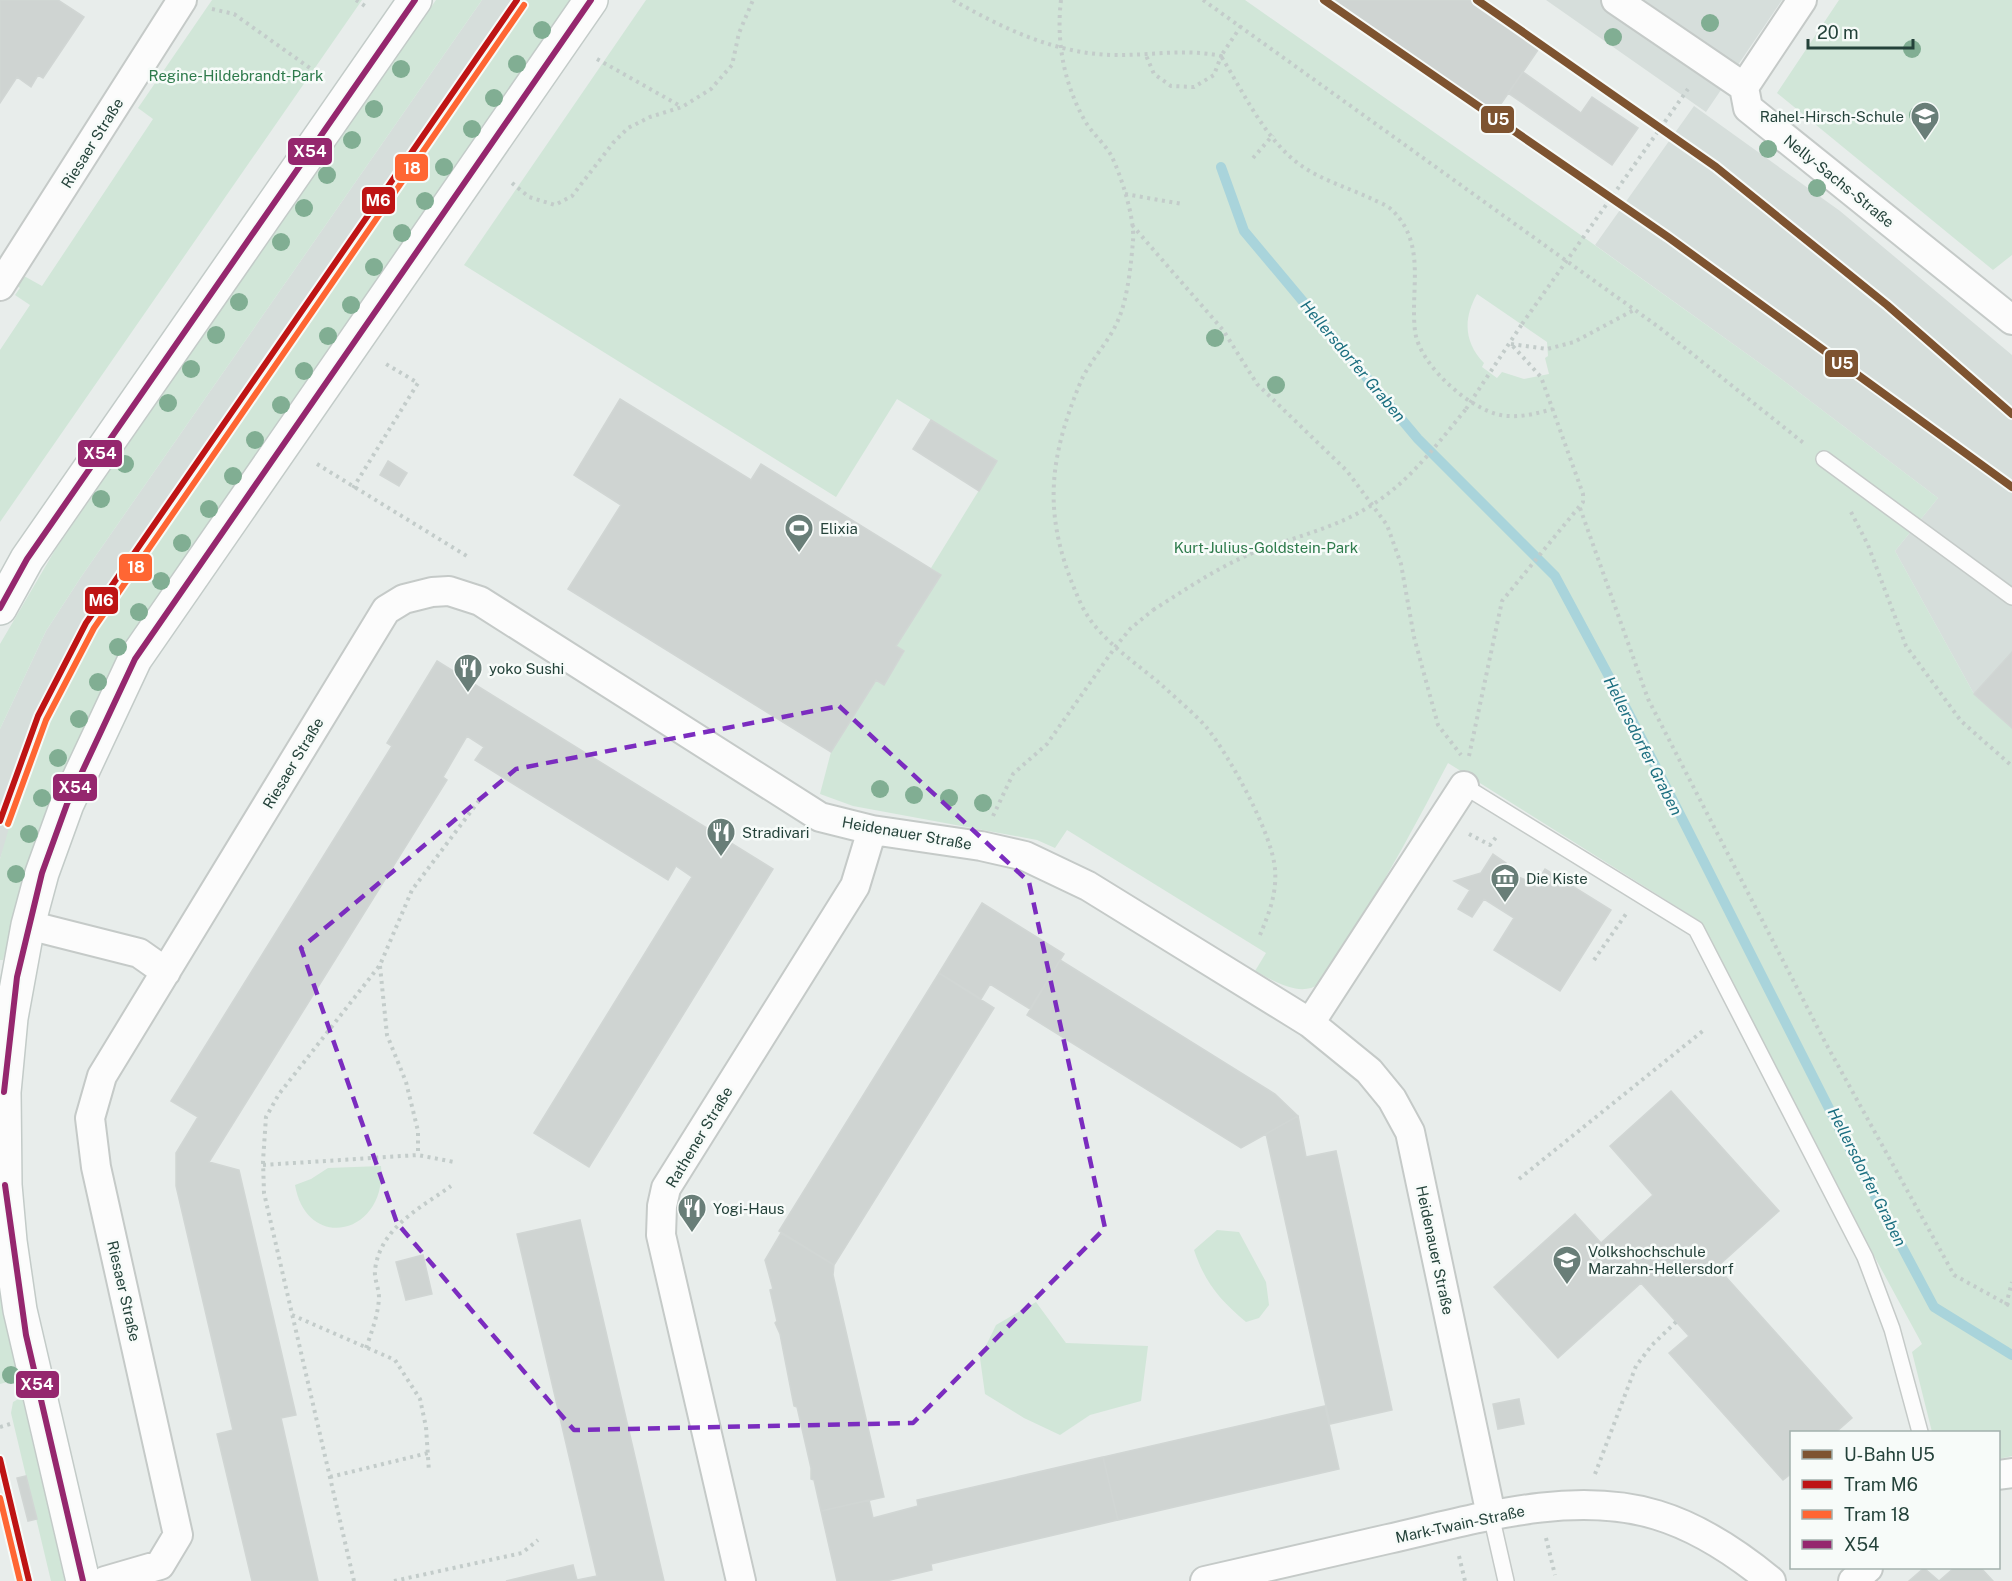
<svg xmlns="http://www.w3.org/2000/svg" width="2012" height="1581" font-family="'Public Sans',sans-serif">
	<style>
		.built { fill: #d6dedb }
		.green { fill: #d1e6d8; fill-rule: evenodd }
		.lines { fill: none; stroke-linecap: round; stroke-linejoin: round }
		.stream { stroke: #a9d4db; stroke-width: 10 }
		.building { fill: #cfd4d2; stroke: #d1d6d4; stroke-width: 1.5 }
		.service-casing { stroke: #c5cac8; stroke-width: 18 }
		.minor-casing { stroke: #c5cac8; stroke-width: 32 }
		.secondary-casing { stroke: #c3cbc8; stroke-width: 36 }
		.path { stroke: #c3ccca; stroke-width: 4; stroke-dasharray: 3 4.5; stroke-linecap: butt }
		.service { stroke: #fcfcfc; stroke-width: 15 }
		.minor { stroke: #fcfcfc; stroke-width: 28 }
		.secondary { stroke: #fcfcfc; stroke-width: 33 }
		.path-bridge { stroke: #c3ccca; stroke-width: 4; stroke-dasharray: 3 4.5; stroke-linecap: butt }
		.bus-1-casing { stroke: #f7fbf9; stroke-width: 10 }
		.bus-1 { stroke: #95276e; stroke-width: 6 }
		.tram-1-casing { stroke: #f7fbf9; stroke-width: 10 }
		.tram-2-casing { stroke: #f7fbf9; stroke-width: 10 }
		.tram-1 { stroke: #be1414; stroke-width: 6 }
		.tram-2 { stroke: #f63; stroke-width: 6 }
		.metro-1-casing { stroke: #f7fbf9; stroke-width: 12 }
		.metro-1 { stroke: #7e5330; stroke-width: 8 }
		.tree { fill: #81ae93 }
		.marked { fill: none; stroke: #7b2cbf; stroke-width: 4.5; stroke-dasharray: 12 8; stroke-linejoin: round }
		.labels { text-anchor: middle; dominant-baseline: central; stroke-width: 5; stroke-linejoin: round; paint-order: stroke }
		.park-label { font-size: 15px; fill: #2d7a4b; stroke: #f7fbf9 }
		.poi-label { font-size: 15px; fill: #24423a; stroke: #f7fbf9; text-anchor: start }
		.street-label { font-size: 15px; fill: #24423a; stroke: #f7fbf9 }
		.water-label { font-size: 16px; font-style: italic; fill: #1c6f80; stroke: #f7fbf9 }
		.line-badge { stroke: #f7fbf9; stroke-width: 2 }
		.badge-label { font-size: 16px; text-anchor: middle; font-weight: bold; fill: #fff }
	</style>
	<rect width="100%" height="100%" fill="#e8edeb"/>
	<path class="built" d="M 482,0 L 527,0 L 92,631 L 66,678 L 0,859 L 0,729 L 46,631 L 81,577 Z
		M 1546,0 L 1782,0 L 1706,112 Z
		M 1694,106 L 1840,211 L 2012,355 L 2012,728 L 1974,694 L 1895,551 L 1938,498 L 1768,369 L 1595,245 Z"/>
	<path class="green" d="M 212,0 L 362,0 L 0,522 L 0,350 L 30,305 L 15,295 L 20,288 L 17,286 L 24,276 L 42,286 L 153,119 L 138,108 Z
		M 436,0 L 482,0 L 81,577 L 46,631 L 0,729 L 0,644 L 55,550 Z
		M 527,0 L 571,0 L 105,685 L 40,826 L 3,960 L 0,960 L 0,859 L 22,783 L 48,715 L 92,631 Z
		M 646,0 L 1245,0 L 1568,226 L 1768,369 L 1938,498 L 1895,551 L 1974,694 L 2012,728 L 2012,1456 L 1999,1459 L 1998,1432 L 1932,1432 L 1912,1352 L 1922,1344 L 1841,1195 L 1701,922 L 1448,763 C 1418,821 1386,878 1352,935 C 1343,950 1333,973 1319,984 C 1300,998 1272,980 1255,971 L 1266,953 L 1067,830 L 1055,848 L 1037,840 L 853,806 L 820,794 L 831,752 L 876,680 L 884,685 L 904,652 L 896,646 L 941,575 L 931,568 L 997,461 L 897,399 L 836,497 L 464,265 ZM 1477,294 L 1547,342 L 1548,356 L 1545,358 L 1549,374 L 1524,379 L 1502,372 L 1497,378 L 1482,367 L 1484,363 C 1464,342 1463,319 1477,294 Z
		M 1839,0 L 2012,0 L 2012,255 L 1993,270 L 1777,93 Z
		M 381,1166 C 387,1235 307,1253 295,1185 L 311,1179 L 328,1168 Z
		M 1217,1230 L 1239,1232 L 1266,1282 L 1269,1305 L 1259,1318 L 1246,1322 C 1220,1300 1205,1283 1194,1250 Z
		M 0,1286 L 19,1379 L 0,1384 Z
		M 1036,1302 L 1066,1343 L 1148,1346 L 1141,1401 L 1090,1415 L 1060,1435 L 1024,1418 L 985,1394 L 980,1358 L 996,1325 Z
		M 22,1397 L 65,1581 L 51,1581 L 11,1413 L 13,1402 Z"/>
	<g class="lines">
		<path class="stream" d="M 1221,167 L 1244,231 L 1418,439 L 1555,576 L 1627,710 L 1843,1136 L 1934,1307 L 2012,1355"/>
	</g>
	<path class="building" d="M 0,0 L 58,0 L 84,17 L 43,78 L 38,75 L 31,87 L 17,77 L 0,103 Z
		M 1329,0 L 1472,0 L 1540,47 L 1494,114 Z
		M 1523,72 L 1581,113 L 1592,97 L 1638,128 L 1612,165 L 1508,93 Z
		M 620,399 L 751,480 L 761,464 L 941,575 L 896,646 L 904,651 L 884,685 L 876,680 L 831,752 L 568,589 L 621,505 L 574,475 Z
		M 931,420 L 997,461 L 979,491 L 913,449 Z
		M 388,461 L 407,473 L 399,486 L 380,475 Z
		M 2012,652 L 2012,728 L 1974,694 Z
		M 437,661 L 773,869 L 589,1167 L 534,1133 L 692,877 L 676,866 L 668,880 L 475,760 L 484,747 L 467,736 L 443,777 L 447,780 L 209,1162 L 239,1170 L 296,1415 L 281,1418 L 318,1581 L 252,1581 L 217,1434 L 233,1430 L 176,1186 L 176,1153 L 198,1117 L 171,1101 L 392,746 L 387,743 Z
		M 1493,854 L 1506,863 L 1501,873 L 1516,876 L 1536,884 L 1545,869 L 1611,910 L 1560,991 L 1494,950 L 1514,918 L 1484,899 L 1472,917 L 1458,909 L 1470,890 L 1454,881 L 1481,873 Z
		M 982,903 L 1064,954 L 1030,1009 L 990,984 L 981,999 L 939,973 Z
		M 1060,960 L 1275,1094 L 1298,1116 L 1241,1148 L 1027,1015 Z
		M 939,973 L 994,1008 L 834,1265 L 779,1231 Z
		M 1671,1091 L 1779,1211 L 1717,1267 L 1852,1418 L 1836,1432 L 1792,1432 L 1792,1473 L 1783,1480 L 1669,1353 L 1689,1336 L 1641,1283 L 1558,1358 L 1494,1287 L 1575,1214 L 1601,1243 L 1653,1195 L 1610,1146 Z
		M 1298,1116 L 1306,1157 L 1336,1151 L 1392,1410 L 1330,1424 L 1266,1134 Z
		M 580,1220 L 652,1530 L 664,1581 L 506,1581 L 573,1565 L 577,1580 L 597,1576 L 517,1234 Z
		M 781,1233 L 834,1265 L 833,1275 L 884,1497 L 821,1511 L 814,1480 L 811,1479 L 811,1468 L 797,1407 L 794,1406 L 780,1334 L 775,1323 L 777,1321 L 770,1290 L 773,1289 L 765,1260 Z
		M 423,1255 L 432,1294 L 406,1300 L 396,1262 Z
		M 1519,1399 L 1524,1424 L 1498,1429 L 1493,1404 Z
		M 1325,1406 L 1339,1469 L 1118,1520 L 1103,1457 Z
		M 1103,1457 L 1118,1520 L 931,1564 L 932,1570 L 886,1581 L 837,1581 L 821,1511 L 869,1500 L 873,1518 L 918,1506 L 917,1500 Z
		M 26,1476 L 37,1519 L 28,1521 L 17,1478 Z
		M 1924,1568 L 1939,1581 L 1954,1568 L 1981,1568 L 1993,1581 L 1909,1581 Z"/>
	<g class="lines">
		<g class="service-casing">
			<path id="service" d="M 1824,459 L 2012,597
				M 1464,786 L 1696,929 L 1865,1257 L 1892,1329 L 1920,1432
				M 1491,1515 L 1506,1581"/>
		</g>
		<g class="minor-casing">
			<path id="minor" d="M 1616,0 L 1744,87 L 1748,108 L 2012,320
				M 1744,87 L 1802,0
				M 0,286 L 182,0
				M 28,925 L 139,953 L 166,972
				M 1310,1023 L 1464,786
				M 1998,1475 L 2012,1473
				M 105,1581 L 160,1565 L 178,1535 L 96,1167 L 90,1118 L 102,1076 L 386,610 L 404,599 L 432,592 L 449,591 L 480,601 L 820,817 L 872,830 L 981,846 L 1025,856 L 1088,886 L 1310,1023 L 1369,1071 L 1392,1099 L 1410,1132 L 1491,1515
				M 741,1581 L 661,1235 L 662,1206 L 666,1188 L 855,886 L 872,830
				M 1205,1581 C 1266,1567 1327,1553 1388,1539 C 1472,1520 1571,1489 1657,1515 C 1700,1528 1737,1553 1771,1581
				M 1853,1581 L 1868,1568"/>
		</g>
		<g class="secondary-casing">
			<path id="secondary" d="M 0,608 L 27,559 L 415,0
				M 83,1581 L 20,1310 L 10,1241 L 5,1185 L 4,1092 L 11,1018 L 28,925 L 42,873 L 67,804 L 135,659 L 591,0"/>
		</g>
		<path class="path" d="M 356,0 L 368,8
			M 953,0 C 1002,28 1054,53 1111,55 C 1149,56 1184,48 1221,56 L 1214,75 L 1194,87 L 1171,86 L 1154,74 L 1145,53
			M 1061,0 C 1056,42 1064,84 1085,121 C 1092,133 1104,143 1111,155 C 1121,175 1135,218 1133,241 C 1131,264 1128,296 1119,318 C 1110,341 1091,359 1081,381 C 1046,465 1043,521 1081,604 C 1098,640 1136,662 1165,688 C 1179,701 1195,714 1207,728 C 1230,757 1272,833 1275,869 C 1277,894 1269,913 1260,935
			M 1203,0 L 1660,328 L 1806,445
			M 212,9 L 234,14 L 321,76
			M 1241,26 L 1221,56 C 1242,90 1263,135 1295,161 C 1317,179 1347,187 1372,199 C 1378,202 1387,205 1392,210 C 1427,244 1410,289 1415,331 C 1419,366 1475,415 1508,416 C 1524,417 1538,413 1553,409
			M 597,59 L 682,107
			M 1253,158 L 1273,135
			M 512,183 L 529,197 L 555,205 L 572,196 L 613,143 L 628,128 L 650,117 L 682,107 L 711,89 L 732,65 L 739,33 L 753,0
			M 1125,194 L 1182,204
			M 1132,225 L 1223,330 L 1257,384 L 1347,471 L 1387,525 L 1401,564 L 1414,637 L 1438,725 L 1461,755
			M 1511,344 L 1547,349 L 1574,342 L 1634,310
			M 1466,409 L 1522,324
			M 317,464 L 470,558
			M 353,488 L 418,383 L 386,364
			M 1580,508 L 1648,699 L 1825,1042 L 1954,1275 L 2012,1307
			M 1851,512 L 1868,545 L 1906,646 L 1961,721 L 2012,766
			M 1469,756 L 1502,601 L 1583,502 L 1583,494 L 1541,377 L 1511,344
			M 993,816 L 1013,774 L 1047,744 L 1116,646 L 1131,628 L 1153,610
			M 1469,834 L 1490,845 L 1497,836
			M 1594,960 L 1626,914
			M 380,966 L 387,1035 L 406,1082 L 418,1131 L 418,1155
			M 263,1165 L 418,1155 L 454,1162
			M 1519,1179 L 1704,1030
			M 2006,1305 L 2012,1282
			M 292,1315 L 395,1360 L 420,1399 L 426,1427 L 429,1472
			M 366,1348 C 372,1331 378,1315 379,1298 C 379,1288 374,1279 375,1270 C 380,1228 420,1208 451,1186
			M 0,1427 L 10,1424
			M 1595,1474 L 1636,1366 L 1652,1345 L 1676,1322
			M 330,1477 L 428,1453
			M 1546,1538 L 1555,1575
			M 1459,1556 L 1465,1581
			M 354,1581 L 264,1193 L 263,1161 L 266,1117 L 279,1094 L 380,965 L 412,890 L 481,798
			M 394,1581 L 522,1553 L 538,1540"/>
		<use href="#service" class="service"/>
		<use href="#minor" class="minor"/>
		<use href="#secondary" class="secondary"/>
		<path class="path-bridge" d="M 1522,324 L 1688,89
			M 1153,610 C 1188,588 1221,565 1260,550 C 1301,535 1342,526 1378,501 C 1413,477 1439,442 1466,409"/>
		<g class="bus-1-casing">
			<path id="bus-1" d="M 0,608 L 27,559 L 415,0
				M 4,1092 L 17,977 L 42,873 L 67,804 L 135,659 L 591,0
				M 5,1185 L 26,1335 L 83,1581"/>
		</g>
		<use href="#bus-1" class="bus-1"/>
		<g class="tram-1-casing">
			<path id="tram-1" d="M 0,821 L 38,716 L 86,623 L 517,0
				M 0,1459 L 29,1581"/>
		</g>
		<g class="tram-2-casing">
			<path id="tram-2" d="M 8,824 L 46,720 L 94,628 L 524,5
				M 0,1498 L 20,1581"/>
		</g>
		<use href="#tram-1" class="tram-1"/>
		<use href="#tram-2" class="tram-2"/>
		<g class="metro-1-casing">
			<path id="metro-1" d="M 1324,0 L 1668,237 L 2012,487
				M 1477,0 L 1716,167 L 1887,305 L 2012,414"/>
		</g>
		<use href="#metro-1" class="metro-1"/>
	</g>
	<g class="tree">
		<circle cx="1710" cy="23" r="9"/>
		<circle cx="542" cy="30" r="9"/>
		<circle cx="1613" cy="37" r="9"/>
		<circle cx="1912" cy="49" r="9"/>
		<circle cx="517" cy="64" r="9"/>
		<circle cx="401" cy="69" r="9"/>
		<circle cx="494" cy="98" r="9"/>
		<circle cx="374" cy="109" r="9"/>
		<circle cx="1918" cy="115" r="9"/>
		<circle cx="472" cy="129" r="9"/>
		<circle cx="352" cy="140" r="9"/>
		<circle cx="1768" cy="149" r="9"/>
		<circle cx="444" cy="167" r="9"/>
		<circle cx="327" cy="175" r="9"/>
		<circle cx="1817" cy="188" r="9"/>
		<circle cx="425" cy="201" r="9"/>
		<circle cx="304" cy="208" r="9"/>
		<circle cx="402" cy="233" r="9"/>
		<circle cx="281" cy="242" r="9"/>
		<circle cx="374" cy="267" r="9"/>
		<circle cx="239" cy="302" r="9"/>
		<circle cx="351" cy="305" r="9"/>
		<circle cx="216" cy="335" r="9"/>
		<circle cx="328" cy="336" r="9"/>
		<circle cx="1215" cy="338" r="9"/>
		<circle cx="191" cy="369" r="9"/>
		<circle cx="304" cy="371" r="9"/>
		<circle cx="1276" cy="385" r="9"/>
		<circle cx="168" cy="403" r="9"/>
		<circle cx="281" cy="405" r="9"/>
		<circle cx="255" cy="440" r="9"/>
		<circle cx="125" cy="464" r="9"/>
		<circle cx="233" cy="476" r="9"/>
		<circle cx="101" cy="499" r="9"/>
		<circle cx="209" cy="509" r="9"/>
		<circle cx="182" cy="543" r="9"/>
		<circle cx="161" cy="581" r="9"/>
		<circle cx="139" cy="612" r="9"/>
		<circle cx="118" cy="647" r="9"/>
		<circle cx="98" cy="682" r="9"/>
		<circle cx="79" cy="719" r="9"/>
		<circle cx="58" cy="758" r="9"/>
		<circle cx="880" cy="789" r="9"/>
		<circle cx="914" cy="795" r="9"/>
		<circle cx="42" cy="798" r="9"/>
		<circle cx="949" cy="798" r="9"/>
		<circle cx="983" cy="803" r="9"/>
		<circle cx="29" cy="834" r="9"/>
		<circle cx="16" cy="874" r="9"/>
		<circle cx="11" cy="1375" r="9"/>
	</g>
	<path class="marked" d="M 839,706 L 1029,882 L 1105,1228 L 913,1423 L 574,1430 L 397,1223 L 301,948 L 516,769 Z"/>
	<defs>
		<g id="university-pin" transform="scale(1.5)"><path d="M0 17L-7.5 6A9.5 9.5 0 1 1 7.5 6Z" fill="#697e78" stroke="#f7fbf9"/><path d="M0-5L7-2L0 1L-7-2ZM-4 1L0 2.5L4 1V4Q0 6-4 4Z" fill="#fff"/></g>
		<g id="stadium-pin" transform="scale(1.5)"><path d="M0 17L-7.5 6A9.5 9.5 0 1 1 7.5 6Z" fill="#697e78" stroke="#f7fbf9"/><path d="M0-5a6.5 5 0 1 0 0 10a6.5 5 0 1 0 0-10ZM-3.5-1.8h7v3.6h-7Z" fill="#fff"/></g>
		<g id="restaurant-pin" transform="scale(1.5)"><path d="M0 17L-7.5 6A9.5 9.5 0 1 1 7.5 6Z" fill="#697e78" stroke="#f7fbf9"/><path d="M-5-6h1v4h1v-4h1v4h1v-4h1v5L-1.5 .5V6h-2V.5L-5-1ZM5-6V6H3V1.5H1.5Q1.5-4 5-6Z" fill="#fff"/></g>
		<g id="museum-pin" transform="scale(1.5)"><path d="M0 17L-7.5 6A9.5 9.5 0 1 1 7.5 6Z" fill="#697e78" stroke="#f7fbf9"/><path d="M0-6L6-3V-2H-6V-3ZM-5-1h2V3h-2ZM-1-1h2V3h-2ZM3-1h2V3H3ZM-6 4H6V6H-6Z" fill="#fff"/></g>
	</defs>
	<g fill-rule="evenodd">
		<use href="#university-pin" x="1925" y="116"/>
		<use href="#stadium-pin" x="799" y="528"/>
		<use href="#restaurant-pin" x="468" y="668"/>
		<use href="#restaurant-pin" x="721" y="832"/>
		<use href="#museum-pin" x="1505" y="878"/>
		<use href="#restaurant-pin" x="692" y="1208"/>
		<use href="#university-pin" x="1567" y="1260"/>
	</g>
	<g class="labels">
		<g class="park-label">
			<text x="236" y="75">Regine-Hildebrandt-Park</text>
			<text x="1266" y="547">Kurt-Julius-Goldstein-Park</text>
		</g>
		<g class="poi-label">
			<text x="1904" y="116" text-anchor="end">Rahel-Hirsch-Schule</text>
			<text x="820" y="528">Elixia</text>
			<text x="489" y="668">yoko Sushi</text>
			<text x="742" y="832">Stradivari</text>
			<text x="1526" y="878">Die Kiste</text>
			<text x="713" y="1208">Yogi-Haus</text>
			<text x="1588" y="1251">Volkshochschule<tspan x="1588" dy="17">Marzahn-Hellersdorf</tspan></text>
		</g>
		<g class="street-label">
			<text transform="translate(92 143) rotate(-58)">Riesaer Straße</text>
			<text transform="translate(1839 181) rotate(39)">Nelly-Sachs-Straße</text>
			<text transform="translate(293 763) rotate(-59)">Riesaer Straße</text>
			<text transform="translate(907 833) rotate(10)">Heidenauer Straße</text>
			<text transform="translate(699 1137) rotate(-59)">Rathener Straße</text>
			<text transform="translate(1435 1250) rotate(78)">Heidenauer Straße</text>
			<text transform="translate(124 1291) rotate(77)">Riesaer Straße</text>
			<text transform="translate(1460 1524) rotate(-12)">Mark-Twain-Straße</text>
		</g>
		<g class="water-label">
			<text transform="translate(1353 361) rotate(50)">Hellersdorfer Graben</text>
			<text transform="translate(1643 746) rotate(63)">Hellersdorfer Graben</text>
			<text transform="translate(1867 1177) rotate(63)">Hellersdorfer Graben</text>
		</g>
	</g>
	<g class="line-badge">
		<rect x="1480" y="105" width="35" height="29" rx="6" fill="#7e5330"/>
		<rect x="287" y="137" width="46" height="29" rx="6" fill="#95276e"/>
		<rect x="394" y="153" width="35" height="29" rx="6" fill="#f63"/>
		<rect x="361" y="186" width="35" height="29" rx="6" fill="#be1414"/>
		<rect x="1824" y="349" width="35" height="29" rx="6" fill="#7e5330"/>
		<rect x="77" y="439" width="46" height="29" rx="6" fill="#95276e"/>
		<rect x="118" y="553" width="35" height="29" rx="6" fill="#f63"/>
		<rect x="84" y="586" width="35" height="29" rx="6" fill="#be1414"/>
		<rect x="52" y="773" width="46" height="29" rx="6" fill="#95276e"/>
		<rect x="15" y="1370" width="45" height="29" rx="6" fill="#95276e"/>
	</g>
	<g class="badge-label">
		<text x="1498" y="125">U5</text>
		<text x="310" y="157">X54</text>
		<text x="412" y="174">18</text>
		<text x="378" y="206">M6</text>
		<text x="1842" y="369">U5</text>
		<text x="100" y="459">X54</text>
		<text x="136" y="573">18</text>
		<text x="101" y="606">M6</text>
		<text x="75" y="793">X54</text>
		<text x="37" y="1390">X54</text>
	</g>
	<rect x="1790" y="1431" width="210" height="138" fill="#f7fbf9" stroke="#a3b1ad" stroke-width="1.5"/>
	<rect x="1802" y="1450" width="30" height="9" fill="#7e5330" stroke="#a3b1ad" stroke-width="1.5"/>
	<text x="1844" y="1461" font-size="18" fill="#24423a">U-Bahn U5</text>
	<rect x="1802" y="1480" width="30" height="9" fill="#be1414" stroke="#a3b1ad" stroke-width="1.5"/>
	<text x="1844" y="1491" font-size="18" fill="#24423a">Tram M6</text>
	<rect x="1802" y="1510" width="30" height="9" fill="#ff6633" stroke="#a3b1ad" stroke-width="1.5"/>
	<text x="1844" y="1521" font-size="18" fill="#24423a">Tram 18</text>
	<rect x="1802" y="1540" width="30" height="9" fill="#95276e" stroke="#a3b1ad" stroke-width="1.5"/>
	<text x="1844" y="1551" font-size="18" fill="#24423a">X54</text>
	<path d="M1808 39v9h105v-9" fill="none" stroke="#24423a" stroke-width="3"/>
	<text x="1817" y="39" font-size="18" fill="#24423a" stroke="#f7fbf9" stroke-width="4.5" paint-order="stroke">20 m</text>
</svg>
